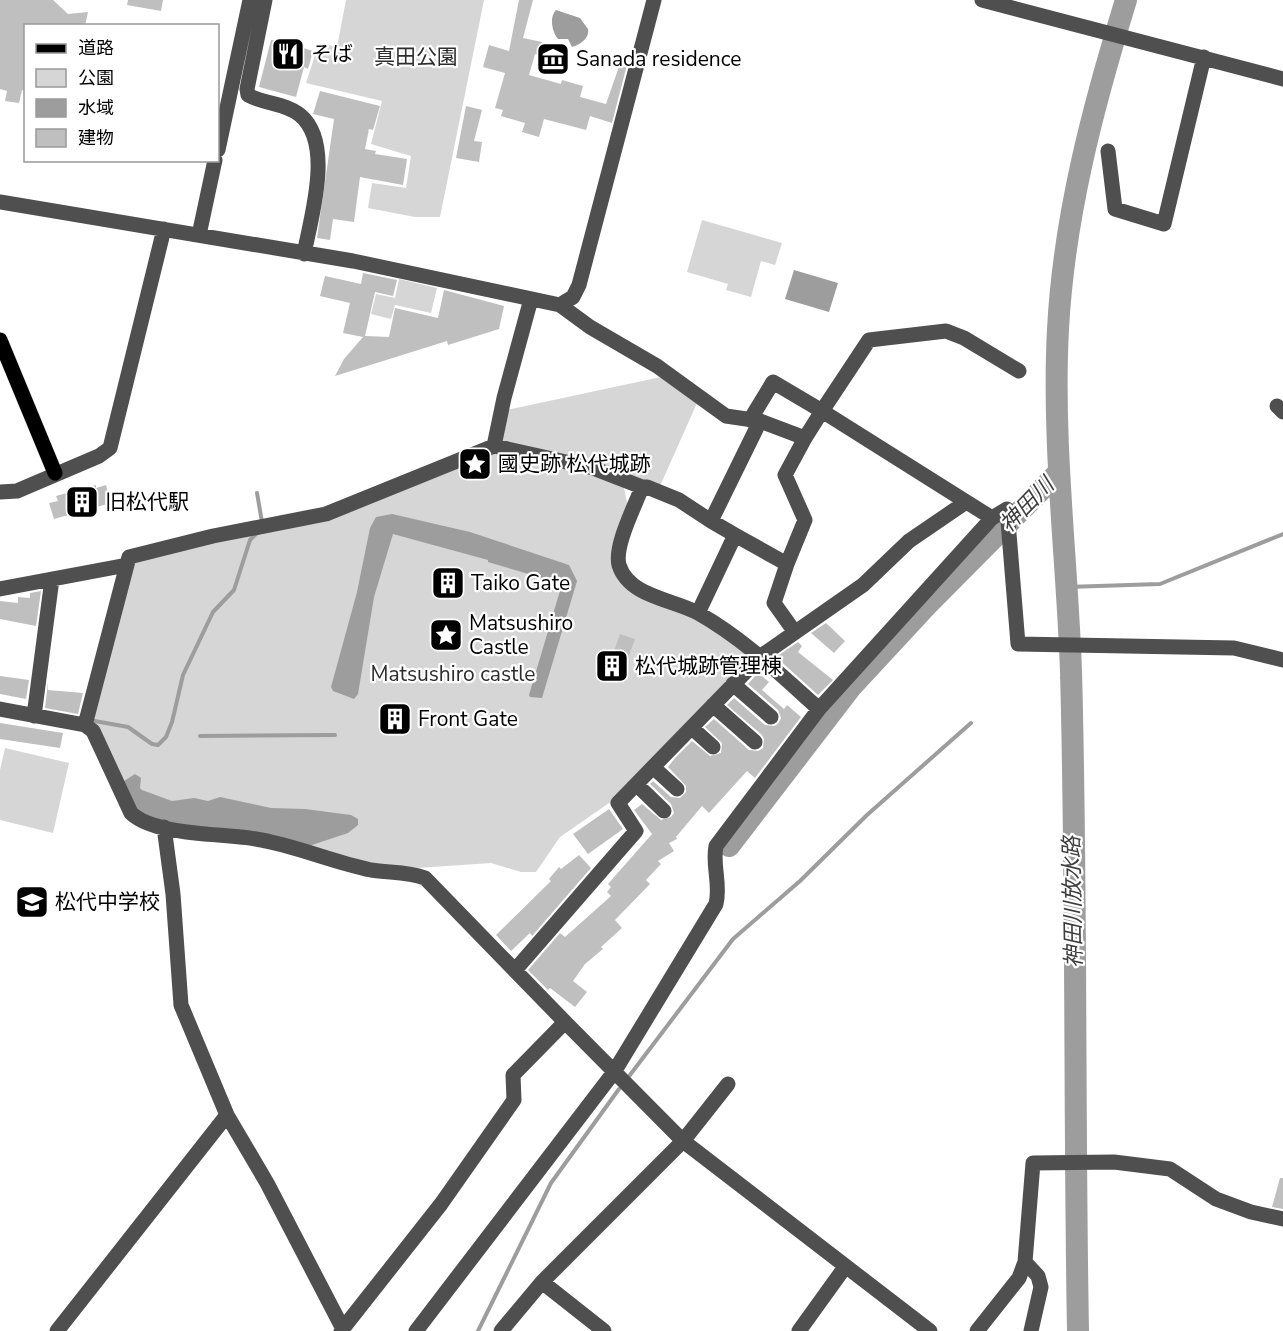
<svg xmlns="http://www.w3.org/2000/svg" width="1283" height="1331" font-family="'Nunito Sans','Noto Sans JP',sans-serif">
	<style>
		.green { fill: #d6d6d6 }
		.water { fill: #9d9d9d }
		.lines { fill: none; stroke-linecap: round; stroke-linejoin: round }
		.stream { stroke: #9d9d9d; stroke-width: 4 }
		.river { stroke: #9d9d9d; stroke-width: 22 }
		.building { fill: #bfbfbf }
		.major-casing { stroke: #dbdbdb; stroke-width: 16 }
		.minor { stroke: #4f4f4f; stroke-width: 15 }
		.major { stroke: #000; stroke-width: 15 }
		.labels { text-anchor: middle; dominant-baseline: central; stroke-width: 4.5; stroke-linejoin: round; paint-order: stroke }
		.poi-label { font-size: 21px; fill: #000; stroke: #fff; text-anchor: start }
		.park-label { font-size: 21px; fill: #2d2d2d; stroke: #fff }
		.water-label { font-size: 22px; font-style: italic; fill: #3e3e3e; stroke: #fff }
	</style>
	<rect width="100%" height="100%" fill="#fff"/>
	<path class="green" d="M 346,0 L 484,0 L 440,217 L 415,217 L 368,208 L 372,183 L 406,188 L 411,156 L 371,144 L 382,101 L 306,83 L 319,43 L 337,47 Z
		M 702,220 L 782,243 L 775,265 L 761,261 L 751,297 L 726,290 L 728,284 L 687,272 Z
		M 399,279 L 437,288 L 431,313 L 395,305 L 391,319 L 371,314 L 376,294 L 395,298 Z
		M 661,377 L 697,403 L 660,486 L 499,442 L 507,410 Z
		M 494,451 L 539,460 L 623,484 L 628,506 L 614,570 L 703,620 L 755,655 L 612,801 L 560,837 L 536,872 L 521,872 L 491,863 L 417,868 L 372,865 L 144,817 L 88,723 L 130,562 L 228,538 Z
		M 5,748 L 69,763 L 53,833 L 0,820 L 0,770 Z"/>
	<path class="water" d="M 556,10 L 580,18 L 588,29 C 590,38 580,45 572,47 L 568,39 L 558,39 C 552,32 549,17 556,10 Z
		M 794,270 L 838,283 L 829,312 L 785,299 Z
		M 392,514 L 470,532 L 569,565 L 577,581 L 542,698 L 530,697 L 529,695 L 562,584 L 488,562 L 488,560 L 393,534 L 374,597 L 358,694 L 354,699 L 333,691 L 331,687 L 357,592 L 370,528 L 376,517 Z
		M 135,774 L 141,778 L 140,788 L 142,790 L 172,801 L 194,798 L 208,801 L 220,797 L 271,808 L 305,809 L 351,815 L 358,819 L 358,825 L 348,833 L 306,847 L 162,824 L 138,814 L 124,781 Z"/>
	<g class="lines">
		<path class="stream" d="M 257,493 L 262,522
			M 1067,587 L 1160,584 L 1283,534
			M 1062,678 L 1071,672
			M 89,720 L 128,727 L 152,744 L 158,745 L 166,737 L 172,722 L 183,675 L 213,612 L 234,590 L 250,540 L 258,532
			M 200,736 L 335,735
			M 630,1075 L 733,939 L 800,881 L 867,815 L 971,723
			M 478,1331 L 551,1183 L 619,1089"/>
		<path class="river" d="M 729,846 L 851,687 L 927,605 L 1058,473
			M 1078,1331 C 1074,1111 1077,891 1071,671 C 1067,557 1052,443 1058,329 C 1064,216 1093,107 1126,0"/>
	</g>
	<path class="building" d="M 0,0 L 53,0 L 68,14 L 88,12 L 85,26 L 26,26 L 26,91 L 22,90 L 19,103 L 5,101 L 7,91 L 0,89 Z
		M 128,0 L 163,0 L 161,11 L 127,5 Z
		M 519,0 L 533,0 L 523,38 L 542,42 L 540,55 L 535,54 L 529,75 L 561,84 L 562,80 L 583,86 L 580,97 L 606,104 L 623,55 L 629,57 L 612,123 L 590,116 L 586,130 L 544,119 L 539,137 L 522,132 L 525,123 L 501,116 L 503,110 L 495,108 L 505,73 L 483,67 L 489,45 L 509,51 Z
		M 271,40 L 301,43 L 300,47 L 313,51 L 308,69 L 304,67 L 296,97 L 259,87 Z
		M 320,91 L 380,106 L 373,130 L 369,129 L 365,149 L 376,151 L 375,154 L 407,159 L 403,185 L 360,177 L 354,222 L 333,219 L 330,240 L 317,238 L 334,119 L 313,114 Z
		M 466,106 L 482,110 L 474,141 L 482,142 L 479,162 L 456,158 Z
		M 363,273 L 397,280 L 393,296 L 375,292 L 365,336 L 389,337 L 395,308 L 438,318 L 444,290 L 504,306 L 499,329 L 448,345 L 447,341 L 335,376 L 344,359 L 363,337 L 343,333 L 350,303 L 320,296 L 325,276 L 361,284 Z
		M 96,485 L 96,488 L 106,485 L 111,503 L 54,519 L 49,503 L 58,501 L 56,496 Z
		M 437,572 L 463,579 L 459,594 L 432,587 Z
		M 41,591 L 36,626 L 0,619 L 0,601 L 18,603 L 18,597 L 30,598 L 30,593 Z
		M 826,623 L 845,641 L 834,653 L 811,633 Z
		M 620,634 L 635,639 L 621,678 L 597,669 L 603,654 L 612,657 Z
		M 798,642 L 802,646 L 798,652 L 833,680 L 818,695 L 776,657 Z
		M 758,673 L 769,682 L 762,690 L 784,709 L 787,705 L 801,717 L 755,778 L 747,771 L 709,813 L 702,806 L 676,837 L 677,839 L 669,843 L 674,851 L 658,861 L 661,864 L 646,880 L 650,884 L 615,920 L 622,928 L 601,947 L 603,949 L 585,964 L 573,981 L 587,992 L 575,1007 L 550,988 L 548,990 L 528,970 L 560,933 L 565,937 L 611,896 L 607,892 L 611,887 L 608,884 L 652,834 L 634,810 L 642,804 L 661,820 L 671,817 L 674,813 L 671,804 L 650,784 L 653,781 L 671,797 L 680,798 L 686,792 L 686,786 L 668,767 L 675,758 L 692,741 L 710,756 L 721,753 L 722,743 L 705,727 L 714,719 L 749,750 L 758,751 L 763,748 L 764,739 L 762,735 L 727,705 L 734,698 L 765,725 L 774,726 L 778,724 L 781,718 L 778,710 L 748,684 Z
		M 0,676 L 29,680 L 26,699 L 0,694 Z
		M 48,683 L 48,690 L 83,693 L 78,714 L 45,708 Z
		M 389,713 L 403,715 L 401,725 L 387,723 Z
		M 0,723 L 63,733 L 60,748 L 0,739 Z
		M 609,809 L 623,829 L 588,854 L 573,834 Z
		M 579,855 L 591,868 L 532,936 L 530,933 L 511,951 L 496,935 L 551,881 L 549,879 L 559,867 L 561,869 Z
		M 1280,1178 L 1283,1178 L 1283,1209 L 1272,1207 Z"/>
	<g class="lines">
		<g class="major-casing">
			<path id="major" d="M 0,340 L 55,473"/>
		</g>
		<path class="minor" d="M 265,0 L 247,89 L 248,95 C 264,104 286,103 300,115 C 334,143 311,217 304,254
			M 982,0 L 1283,79
			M 218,150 L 250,0
			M 1108,151 L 1115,209 L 1164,224 L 1204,57
			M 0,202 L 353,261 L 560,305 L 590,327 L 657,366 L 726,416 L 760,421 L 805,438 L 822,411 L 992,518 L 1007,509 L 1018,644 L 1234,648 L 1283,660
			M 199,235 L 215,160
			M 560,305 L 573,297 L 579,285 L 654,0
			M 1277,406 L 1283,412
			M 750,420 L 773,382 L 822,411 L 869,340 L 946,331 L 964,338 L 1019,371
			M 494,446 L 504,398 L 531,299
			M 642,487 L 647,487 L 679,500 L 711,521
			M 0,492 L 17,491 L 99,456 L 110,448 L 164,229
			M 735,535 L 787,564 L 805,520 L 785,475 L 805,438
			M 787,564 L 774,603 L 794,631
			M 0,589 L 127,565
			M 698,613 L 735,535 L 711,521 L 760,421
			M 733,684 L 771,717
			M 713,705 L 755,742
			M 0,709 L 85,725 L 93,731 L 131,813 C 155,836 223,833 256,839 C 294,845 332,862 371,870 C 389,873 407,871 425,878 L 565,1022 L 513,1075 L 514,1100 L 441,1204 L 341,1331
			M 34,716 L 52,579
			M 85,725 L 129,557 L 213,536 L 326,514 L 494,446 L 593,468 L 642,487 C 635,506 614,546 619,565 C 629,597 673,599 698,613 C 744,639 781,675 819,709
			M 692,728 L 713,747
			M 654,768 L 677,789
			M 637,785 L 664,811
			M 164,827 L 173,894 L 181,1005 L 227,1115 L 267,1183 L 343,1329
			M 516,969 L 636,831 L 618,803 L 761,656 L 863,585 L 909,541 L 966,502
			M 565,1022 L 683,1141 L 930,1331
			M 1025,1262 L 1038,1276 L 1041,1287 L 1031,1331
			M 542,1282 L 604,1331
			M 57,1331 L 227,1115
			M 416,1331 L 614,1072 L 716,904 C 721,884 712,866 716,846 L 819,709 L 992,518
			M 501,1331 L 542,1282 L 683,1141 L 728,1084
			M 799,1331 L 845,1267
			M 977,1331 L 1019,1278 L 1025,1262 L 1033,1163 L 1114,1162 L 1170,1169 L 1216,1199 L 1251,1212 L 1283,1219"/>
		<use href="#major" class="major"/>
	</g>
	<defs>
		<g id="restaurant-square" transform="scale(1.725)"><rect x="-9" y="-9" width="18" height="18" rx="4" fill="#000" stroke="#fff"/><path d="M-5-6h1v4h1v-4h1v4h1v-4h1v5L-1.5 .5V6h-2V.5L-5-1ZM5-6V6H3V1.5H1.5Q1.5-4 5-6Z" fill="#fff"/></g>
		<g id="museum-square" transform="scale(1.725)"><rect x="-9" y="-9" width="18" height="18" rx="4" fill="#000" stroke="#fff"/><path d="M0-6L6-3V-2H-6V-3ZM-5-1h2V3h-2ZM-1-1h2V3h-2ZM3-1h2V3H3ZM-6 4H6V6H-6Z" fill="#fff"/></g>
		<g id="sight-square" transform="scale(1.725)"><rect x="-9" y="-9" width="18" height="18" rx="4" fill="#000" stroke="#fff"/><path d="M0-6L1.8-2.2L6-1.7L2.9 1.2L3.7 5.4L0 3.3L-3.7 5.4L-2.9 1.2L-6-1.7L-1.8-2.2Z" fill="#fff"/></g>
		<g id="building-square" transform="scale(1.725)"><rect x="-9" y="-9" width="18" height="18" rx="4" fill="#000" stroke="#fff"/><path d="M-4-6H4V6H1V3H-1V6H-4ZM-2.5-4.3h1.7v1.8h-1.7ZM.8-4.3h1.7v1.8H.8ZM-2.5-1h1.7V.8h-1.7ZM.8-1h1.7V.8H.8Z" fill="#fff"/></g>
		<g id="school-square" transform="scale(1.725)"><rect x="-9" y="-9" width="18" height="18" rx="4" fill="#000" stroke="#fff"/><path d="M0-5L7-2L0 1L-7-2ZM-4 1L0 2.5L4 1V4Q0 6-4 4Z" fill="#fff"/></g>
	</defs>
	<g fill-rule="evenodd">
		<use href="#restaurant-square" x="288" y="54"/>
		<use href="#museum-square" x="553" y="59"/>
		<use href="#sight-square" x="475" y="464"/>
		<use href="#building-square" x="82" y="502"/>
		<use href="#building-square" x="448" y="583"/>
		<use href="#sight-square" x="446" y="635"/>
		<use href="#building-square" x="612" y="666"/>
		<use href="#building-square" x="395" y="719"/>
		<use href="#school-square" x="32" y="902"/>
	</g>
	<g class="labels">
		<g class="poi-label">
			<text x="311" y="54">そば</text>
			<text x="576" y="59">Sanada residence</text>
			<text x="498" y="464">國史跡 松代城跡</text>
			<text x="105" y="502">旧松代駅</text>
			<text x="471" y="583">Taiko Gate</text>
			<text x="469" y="623">Matsushiro<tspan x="469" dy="24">Castle</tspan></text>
			<text x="635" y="666">松代城跡管理棟</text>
			<text x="418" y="719">Front Gate</text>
			<text x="55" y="902">松代中学校</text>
		</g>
		<g class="park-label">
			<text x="416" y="57">真田公園</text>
			<text x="453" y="674">Matsushiro castle</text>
		</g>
		<g class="water-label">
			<text transform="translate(1027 505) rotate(-46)">神田川</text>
			<text transform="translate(1073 902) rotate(-91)">神田川放水路</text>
		</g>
	</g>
	<rect x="24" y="24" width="195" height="138" fill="#ffffff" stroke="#999999" stroke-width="1.5"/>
	<rect x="36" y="44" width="30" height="9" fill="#000000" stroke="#999999" stroke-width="1.5"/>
	<text x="78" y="54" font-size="18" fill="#000000">道路</text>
	<rect x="36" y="69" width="30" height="18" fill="#d6d6d6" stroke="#999999" stroke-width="1.5"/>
	<text x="78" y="84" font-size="18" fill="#000000">公園</text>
	<rect x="36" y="99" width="30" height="18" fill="#9d9d9d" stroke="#999999" stroke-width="1.5"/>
	<text x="78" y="114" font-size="18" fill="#000000">水域</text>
	<rect x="36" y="129" width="30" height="18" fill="#bfbfbf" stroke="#999999" stroke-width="1.5"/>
	<text x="78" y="144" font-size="18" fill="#000000">建物</text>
</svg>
